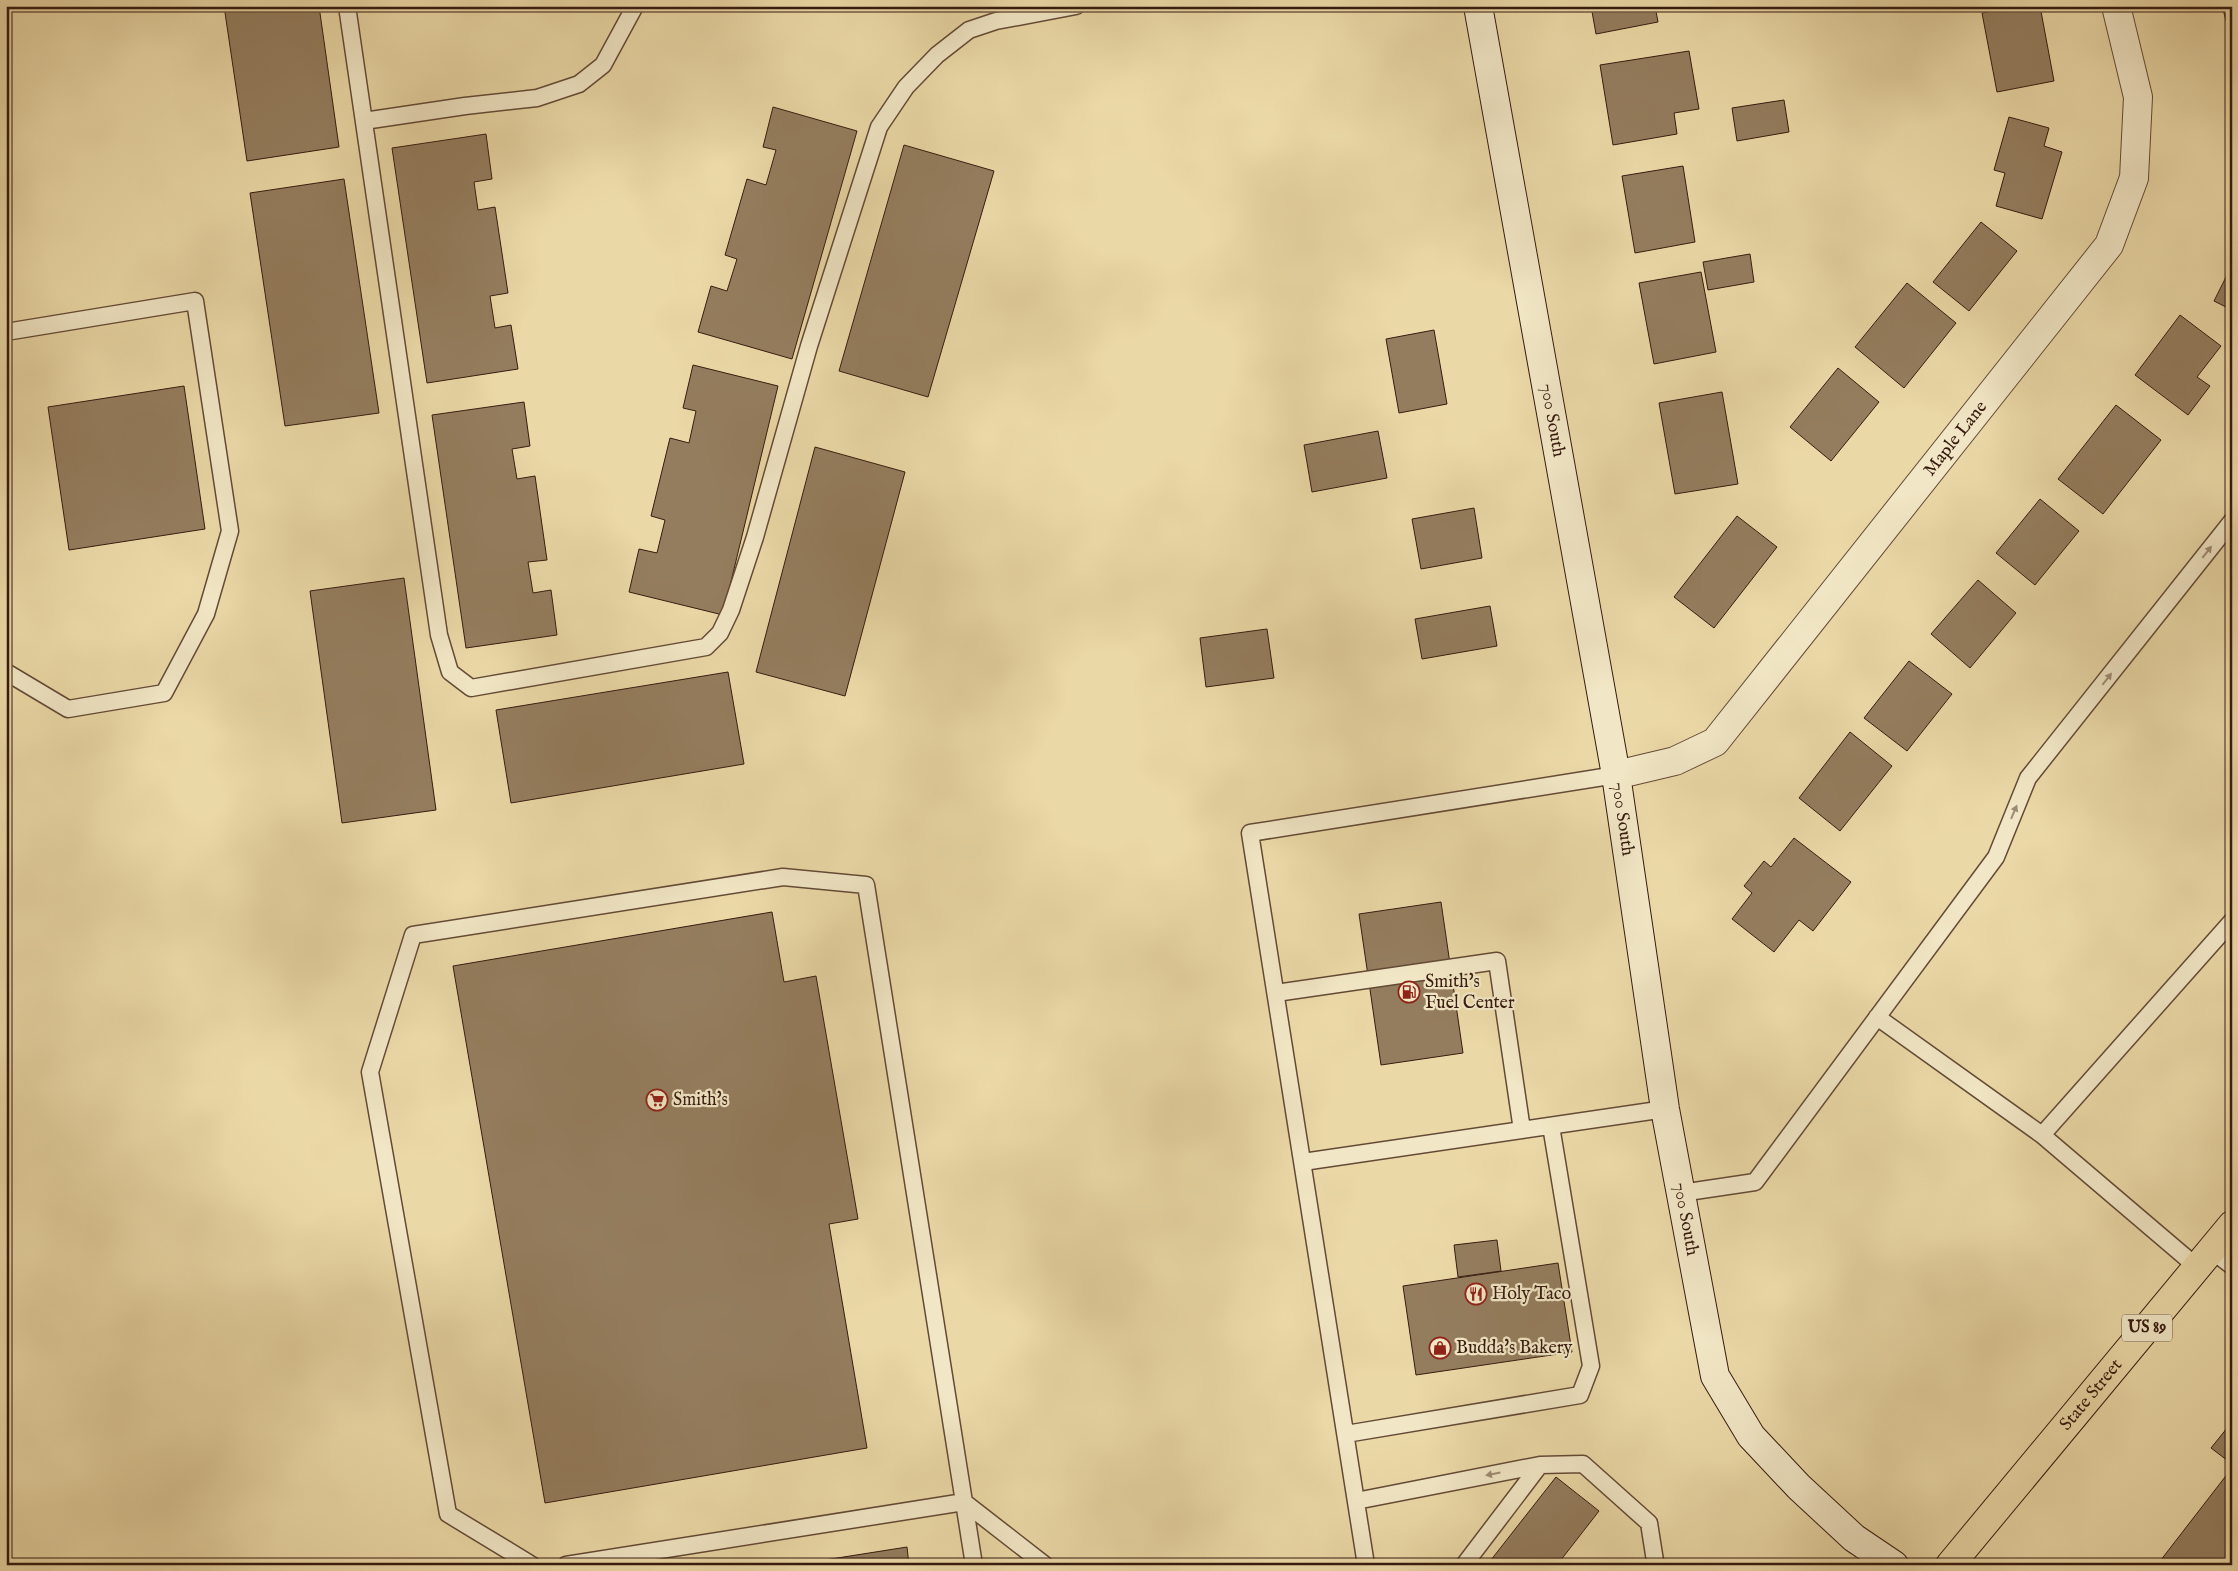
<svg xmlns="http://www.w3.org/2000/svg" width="2238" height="1571" font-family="'IM FELL English',serif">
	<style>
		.building { fill: #947d5e; stroke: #371b10 }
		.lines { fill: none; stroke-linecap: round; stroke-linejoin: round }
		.lane-casing { stroke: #644a36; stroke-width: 19 }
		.street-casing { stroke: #644a36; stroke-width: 30 }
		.secondary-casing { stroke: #371b10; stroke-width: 30 }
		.primary-casing { stroke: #371b10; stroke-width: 30 }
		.lane { stroke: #f1e6c5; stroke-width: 16 }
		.street { stroke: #f1e6c5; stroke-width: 28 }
		.secondary { stroke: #f1e6c5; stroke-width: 28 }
		.primary { stroke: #ead8a6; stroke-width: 28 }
		.oneway { fill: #9d8b74 }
		.labels { text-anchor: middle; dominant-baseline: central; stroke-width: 4.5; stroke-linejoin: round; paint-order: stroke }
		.shield { fill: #f1e6c5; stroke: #6f5846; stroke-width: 1 }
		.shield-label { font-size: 16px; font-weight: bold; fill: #371b10 }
		.street-label { font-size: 18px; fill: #371b10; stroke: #f1e6c5 }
		.poi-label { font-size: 18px; fill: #371b10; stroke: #f1e6c5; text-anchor: start }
	</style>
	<rect width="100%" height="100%" fill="#ead8a6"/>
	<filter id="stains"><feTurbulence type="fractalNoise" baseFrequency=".004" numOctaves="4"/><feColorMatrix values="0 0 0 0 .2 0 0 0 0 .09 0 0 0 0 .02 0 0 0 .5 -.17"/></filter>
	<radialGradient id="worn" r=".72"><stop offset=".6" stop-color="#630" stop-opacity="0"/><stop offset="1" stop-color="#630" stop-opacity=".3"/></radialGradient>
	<path class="building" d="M 224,6 L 319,6 L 339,147 L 247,161 Z
		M 1591,6 L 1655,6 L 1658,22 L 1596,34 Z
		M 2019,6 L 2040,6 L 2054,81 L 1997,92 L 1982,13 Z
		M 2222,6 L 2232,6 L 2232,42 Z
		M 1689,51 L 1699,109 L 1674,113 L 1677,134 L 1613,145 L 1600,65 Z
		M 1784,100 L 1789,132 L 1737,141 L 1732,108 Z
		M 773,107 L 857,131 L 792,359 L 698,332 L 711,286 L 727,291 L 737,259 L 725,255 L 747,179 L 766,185 L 776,150 L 763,147 Z
		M 2009,117 L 2049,128 L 2044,146 L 2062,152 L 2042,219 L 1996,206 L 2005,173 L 1994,170 Z
		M 486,134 L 492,179 L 474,182 L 478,210 L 495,207 L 508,293 L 490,296 L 495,328 L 511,325 L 518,369 L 427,383 L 392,148 Z
		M 904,145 L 994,171 L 928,397 L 839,371 Z
		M 1683,166 L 1695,242 L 1635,253 L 1622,176 Z
		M 344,179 L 379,413 L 285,426 L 250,193 Z
		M 1981,222 L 2017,251 L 1969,311 L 1933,282 Z
		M 1750,254 L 1754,282 L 1708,290 L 1703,262 Z
		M 2232,265 L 2232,310 L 2214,301 Z
		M 1701,272 L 1716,352 L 1654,364 L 1639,283 Z
		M 1907,283 L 1956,323 L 1904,388 L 1855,347 Z
		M 2180,315 L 2221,346 L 2197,377 L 2210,386 L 2188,415 L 2135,375 Z
		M 1434,330 L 1447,404 L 1399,413 L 1386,339 Z
		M 693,365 L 778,386 L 723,615 L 629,592 L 639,549 L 657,553 L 665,520 L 651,516 L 670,438 L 689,443 L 696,411 L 683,408 Z
		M 1838,368 L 1879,402 L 1831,461 L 1790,427 Z
		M 184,386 L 205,529 L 69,550 L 48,407 Z
		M 1722,392 L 1738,484 L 1675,494 L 1659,403 Z
		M 524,402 L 530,446 L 512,449 L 517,479 L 535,476 L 547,560 L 528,562 L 533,593 L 551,590 L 557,635 L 466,648 L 432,415 Z
		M 2116,405 L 2161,440 L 2103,514 L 2058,479 Z
		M 1378,431 L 1387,478 L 1312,492 L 1304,445 Z
		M 815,447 L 905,472 L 845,696 L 756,672 Z
		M 2040,499 L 2079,531 L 2035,585 L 1996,553 Z
		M 1474,508 L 1482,558 L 1421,569 L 1412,519 Z
		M 1737,516 L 1777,547 L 1714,628 L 1674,597 Z
		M 404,578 L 436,810 L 342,823 L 310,591 Z
		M 1978,580 L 2016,613 L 1970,668 L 1931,634 Z
		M 1490,606 L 1497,646 L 1422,659 L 1415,619 Z
		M 1267,629 L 1274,678 L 1206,687 L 1200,638 Z
		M 1909,661 L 1952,694 L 1907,751 L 1864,718 Z
		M 728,672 L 744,764 L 511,803 L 496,710 Z
		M 1850,732 L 1892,766 L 1840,831 L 1799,798 Z
		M 1794,838 L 1851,882 L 1813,931 L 1799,920 L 1774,952 L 1732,919 L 1752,893 L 1744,886 L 1764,861 L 1771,867 Z
		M 1441,902 L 1463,1053 L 1381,1065 L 1359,914 Z
		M 772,912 L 784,982 L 816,976 L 858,1219 L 829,1224 L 867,1448 L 545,1503 L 453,966 Z
		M 1497,1240 L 1501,1271 L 1458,1277 L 1454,1245 Z
		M 1558,1263 L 1572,1352 L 1416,1375 L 1403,1286 Z
		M 2232,1422 L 2232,1464 L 2211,1448 Z
		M 2232,1468 L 2232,1558 L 2226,1565 L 2157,1565 Z
		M 1556,1477 L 1599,1511 L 1557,1565 L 1487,1565 Z
		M 907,1547 L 909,1565 L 793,1565 Z"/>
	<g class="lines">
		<g class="lane-casing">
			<path id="lane" d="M 347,6 L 439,635 L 450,672 L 471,688 L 706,647 L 720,633 L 731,610 L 755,537 L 809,346 L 879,127 L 906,87 L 937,55 L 969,30 L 996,21 L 1076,6
				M 364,121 L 465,106 L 537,98 L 579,84 L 603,65 L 635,6
				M 6,332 L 195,301 L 230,531 L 206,614 L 164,693 L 68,709 L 6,672
				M 1276,993 L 1497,961 L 1522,1130
				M 1877,1017 L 2042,1135
				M 1303,1162 L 1665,1109
				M 1681,1193 L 1755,1182 L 1996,857 L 2028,778 L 2232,521
				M 2211,1250 L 2232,1266
				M 2197,1267 L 2042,1135 L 2232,921
				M 1346,1434 L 1580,1395 L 1591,1366 L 1551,1126
				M 1356,1501 L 1540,1465
				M 532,1565 L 448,1514 L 370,1072 L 413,935 L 783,877 L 866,885 L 974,1565
				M 566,1565 L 964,1502 L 1045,1565
				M 1366,1565 L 1250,833 L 1616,775
				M 1464,1565 L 1540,1465 L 1583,1464 L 1649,1523 L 1655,1561 L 1652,1565"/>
		</g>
		<g class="street-casing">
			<g id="street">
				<path id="s1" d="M 1616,775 L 1675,761 L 1715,742 L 2109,245 L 2134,178 L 2138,97 L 2116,6"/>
			</g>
		</g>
		<g class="secondary-casing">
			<g id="secondary">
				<path id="s2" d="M 1478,6 L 1616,775 L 1665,1109 L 1715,1376 L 1751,1436 L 1799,1487 L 1854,1538 L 1894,1565"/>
			</g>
		</g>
		<g class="primary-casing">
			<g id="primary">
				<path id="s3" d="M 1950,1565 L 2232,1225"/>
			</g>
		</g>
		<use href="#lane" class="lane"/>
		<use href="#street" class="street"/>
		<use href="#secondary" class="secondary"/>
		<use href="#primary" class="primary"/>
	</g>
	<defs><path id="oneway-solid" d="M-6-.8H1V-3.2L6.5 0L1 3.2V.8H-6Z" transform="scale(1.25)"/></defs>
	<g class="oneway">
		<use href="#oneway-solid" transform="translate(2207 552) rotate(-52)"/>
		<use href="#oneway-solid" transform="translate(2107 679) rotate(-52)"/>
		<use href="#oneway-solid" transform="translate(2014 812) rotate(-67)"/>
		<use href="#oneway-solid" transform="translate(1493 1474) rotate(169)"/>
	</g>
	<defs>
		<g id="fuel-ring" transform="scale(1.125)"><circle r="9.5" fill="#f1e6c5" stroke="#8f2418" stroke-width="1.5"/><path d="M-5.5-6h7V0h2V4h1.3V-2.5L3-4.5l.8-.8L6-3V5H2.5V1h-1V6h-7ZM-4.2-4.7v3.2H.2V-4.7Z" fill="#8f2418"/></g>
		<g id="supermarket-ring" transform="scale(1.125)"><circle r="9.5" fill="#f1e6c5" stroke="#8f2418" stroke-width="1.5"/><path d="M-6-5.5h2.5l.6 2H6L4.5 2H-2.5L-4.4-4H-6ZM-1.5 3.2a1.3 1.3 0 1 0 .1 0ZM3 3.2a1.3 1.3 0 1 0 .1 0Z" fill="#8f2418"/></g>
		<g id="restaurant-ring" transform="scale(1.125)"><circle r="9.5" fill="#f1e6c5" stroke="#8f2418" stroke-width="1.5"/><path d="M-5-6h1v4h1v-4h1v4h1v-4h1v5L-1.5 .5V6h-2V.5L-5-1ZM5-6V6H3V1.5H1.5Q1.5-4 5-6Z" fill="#8f2418"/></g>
		<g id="shop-ring" transform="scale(1.125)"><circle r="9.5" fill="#f1e6c5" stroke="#8f2418" stroke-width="1.5"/><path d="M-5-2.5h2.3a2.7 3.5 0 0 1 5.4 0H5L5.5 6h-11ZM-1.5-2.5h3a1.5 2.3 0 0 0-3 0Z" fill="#8f2418"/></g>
	</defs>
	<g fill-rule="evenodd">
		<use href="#fuel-ring" x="1409" y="992"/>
		<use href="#supermarket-ring" x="657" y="1100"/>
		<use href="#restaurant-ring" x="1476" y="1294"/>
		<use href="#shop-ring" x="1440" y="1348"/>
	</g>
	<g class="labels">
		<rect class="shield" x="2122" y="1314.5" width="50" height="27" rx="4"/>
		<g class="shield-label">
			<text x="2147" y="1328">US 89</text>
		</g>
		<g class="street-label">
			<text stroke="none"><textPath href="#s2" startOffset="421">700 South</textPath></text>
			<text stroke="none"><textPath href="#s1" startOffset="492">Maple Lane</textPath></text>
			<text stroke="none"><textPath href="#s2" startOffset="826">700 South</textPath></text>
			<text stroke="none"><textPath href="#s2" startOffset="1231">700 South</textPath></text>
			<text stroke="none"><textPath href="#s3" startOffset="221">State Street</textPath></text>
		</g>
		<g class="poi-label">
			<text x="1425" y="982">Smith's<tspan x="1425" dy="21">Fuel Center</tspan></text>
			<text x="673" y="1100">Smith's</text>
			<text x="1492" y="1294">Holy Taco</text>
			<text x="1456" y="1348">Budda's Bakery</text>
		</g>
	</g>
	<rect width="2238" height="1571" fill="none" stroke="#ead8a6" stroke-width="25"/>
	<rect x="8" y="8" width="2223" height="1556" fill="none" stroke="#371b10" stroke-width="2.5"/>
	<rect x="12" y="12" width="2213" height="1546" fill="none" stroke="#371b10"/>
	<rect width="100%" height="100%" filter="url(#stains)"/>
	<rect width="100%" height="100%" fill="url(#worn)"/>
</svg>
